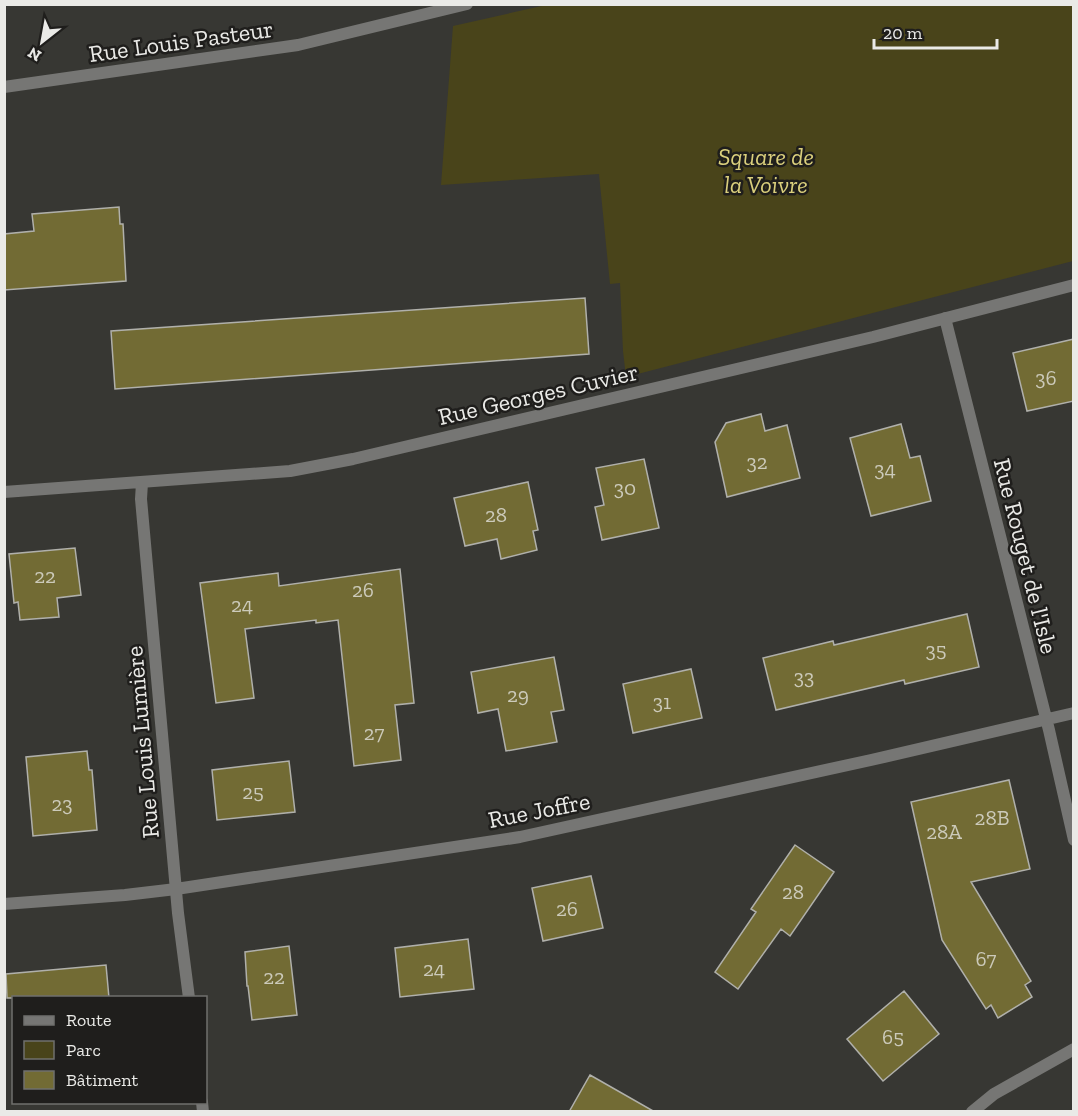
<svg xmlns="http://www.w3.org/2000/svg" width="1078" height="1116" font-family="'Zilla Slab',serif">
	<style>
		.green { fill: #49441a }
		.building { fill: #726b34; stroke: #b0b0ab; stroke-width: 1.5 }
		.lines { fill: none; stroke-linecap: round; stroke-linejoin: round }
		.minor { stroke: #767674; stroke-width: 12 }
		.labels { text-anchor: middle; dominant-baseline: central; stroke-width: 5; stroke-linejoin: round; paint-order: stroke }
		.number-label { font-size: 21px; fill: #cccaba }
		.street-label { font-size: 24px; fill: #eaeae7; stroke: #1f1e1c }
		.park-label { font-size: 24px; font-style: italic; fill: #dacf7c; stroke: #1f1e1c }
	</style>
	<rect width="100%" height="100%" fill="#373733"/>
	<path class="green" d="M 546,5 L 1073,5 L 1073,261 L 626,377 L 623,351 L 620,283 L 610,284 L 599,174 L 441,185 L 453,26 Z"/>
	<path class="building" d="M 119,207 L 120,224 L 123,224 L 126,281 L 4,290 L 4,234 L 34,231 L 32,214 Z
		M 585,298 L 589,354 L 115,389 L 111,331 Z
		M 1074,339 L 1074,401 L 1027,411 L 1013,353 Z
		M 761,414 L 765,431 L 787,425 L 800,478 L 727,497 L 715,442 L 726,423 Z
		M 901,424 L 910,458 L 920,456 L 931,501 L 871,516 L 850,438 Z
		M 644,459 L 659,528 L 602,540 L 595,507 L 604,505 L 596,468 Z
		M 528,482 L 538,530 L 533,531 L 537,550 L 501,559 L 497,539 L 465,546 L 454,498 Z
		M 75,548 L 81,595 L 57,598 L 59,617 L 20,620 L 18,602 L 14,603 L 9,554 Z
		M 400,569 L 414,703 L 395,705 L 401,760 L 354,766 L 338,620 L 316,623 L 316,620 L 245,629 L 254,698 L 216,703 L 200,583 L 278,573 L 279,586 Z
		M 967,614 L 979,667 L 905,684 L 904,680 L 776,710 L 763,658 L 833,641 L 834,645 Z
		M 554,657 L 564,710 L 551,712 L 557,742 L 506,751 L 498,709 L 478,713 L 471,672 Z
		M 691,669 L 702,718 L 633,733 L 623,684 Z
		M 87,751 L 89,770 L 92,770 L 97,830 L 33,836 L 26,757 Z
		M 289,761 L 295,812 L 217,820 L 212,770 Z
		M 1009,780 L 1030,869 L 971,882 L 1031,981 L 1025,985 L 1032,997 L 998,1018 L 991,1005 L 986,1009 L 942,940 L 911,802 Z
		M 795,845 L 834,872 L 790,936 L 781,929 L 738,989 L 715,972 L 756,912 L 751,909 Z
		M 591,876 L 603,928 L 543,941 L 532,888 Z
		M 468,939 L 474,989 L 400,997 L 395,948 Z
		M 289,946 L 297,1015 L 252,1020 L 248,986 L 247,986 L 245,952 Z
		M 106,965 L 109,998 L 7,998 L 6,974 Z
		M 904,991 L 939,1034 L 883,1081 L 847,1039 Z
		M 590,1075 L 655,1112 L 569,1112 Z"/>
	<g class="lines">
		<path class="minor" d="M 4,87 L 298,45 L 467,4
			M 945,318 L 1049,730 L 1074,840
			M 142,483 L 141,499 L 178,913 L 189,998
			M 4,492 L 290,471 L 353,459 L 873,337 L 1074,285
			M 4,904 L 125,895 L 176,889 L 520,837 L 871,760 L 1074,713
			M 202,1102 L 203,1112
			M 972,1112 L 994,1094 L 1074,1049"/>
	</g>
	<g class="labels">
		<g class="number-label">
			<text x="1046" y="377">36</text>
			<text x="757" y="461">32</text>
			<text x="885" y="468">34</text>
			<text x="625" y="487">30</text>
			<text x="496" y="514">28</text>
			<text x="45" y="575">22</text>
			<text x="363" y="589">26</text>
			<text x="242" y="604">24</text>
			<text x="936" y="649">35</text>
			<text x="804" y="676">33</text>
			<text x="518" y="694">29</text>
			<text x="662" y="701">31</text>
			<text x="374" y="732">27</text>
			<text x="253" y="791">25</text>
			<text x="62" y="803">23</text>
			<text x="992" y="817">28B</text>
			<text x="944" y="831">28A</text>
			<text x="793" y="891">28</text>
			<text x="567" y="908">26</text>
			<text x="986" y="958">67</text>
			<text x="434" y="968">24</text>
			<text x="274" y="976">22</text>
			<text x="893" y="1036">65</text>
		</g>
		<g class="street-label">
			<text transform="translate(181 41) rotate(-8)">Rue Louis Pasteur</text>
			<text transform="translate(538 394) rotate(-13)">Rue Georges Cuvier</text>
			<text transform="translate(1026 556) rotate(76)">Rue Rouget de l'Isle</text>
			<text transform="translate(142 742) rotate(-95)">Rue Louis Lumière</text>
			<text transform="translate(539 810) rotate(-11)">Rue Joffre</text>
		</g>
		<g class="park-label">
			<text x="766" y="156">Square de<tspan x="766" dy="28">la Voivre</tspan></text>
		</g>
	</g>
	<rect width="1078" height="1116" fill="none" stroke="#eaeae7" stroke-width="12"/>
	<rect x="12" y="996" width="195" height="108" fill="#1f1e1c" stroke="#70706d" stroke-width="1.5"/>
	<rect x="24" y="1016" width="30" height="9" fill="#767674" stroke="#70706d" stroke-width="1.5"/>
	<text x="66" y="1026" font-size="18" fill="#eaeae7">Route</text>
	<rect x="24" y="1041" width="30" height="18" fill="#49441a" stroke="#70706d" stroke-width="1.5"/>
	<text x="66" y="1056" font-size="18" fill="#eaeae7">Parc</text>
	<rect x="24" y="1071" width="30" height="18" fill="#726b34" stroke="#70706d" stroke-width="1.5"/>
	<text x="66" y="1086" font-size="18" fill="#eaeae7">Bâtiment</text>
	<g transform="translate(42 42) rotate(211)" stroke="#1f1e1c" stroke-width="4.5" paint-order="stroke">
	<path d="M0-4.5L10 22L0 15L-10 22Z" fill="#eaeae7"/>
	<text y="-9" font-size="16" font-weight="bold" text-anchor="middle" fill="#eaeae7">N</text>
	</g>
	<path d="M874 39v9h123v-9" fill="none" stroke="#eaeae7" stroke-width="3"/>
	<text x="883" y="39" font-size="18" fill="#eaeae7" stroke="#1f1e1c" stroke-width="4.5" paint-order="stroke">20 m</text>
</svg>
